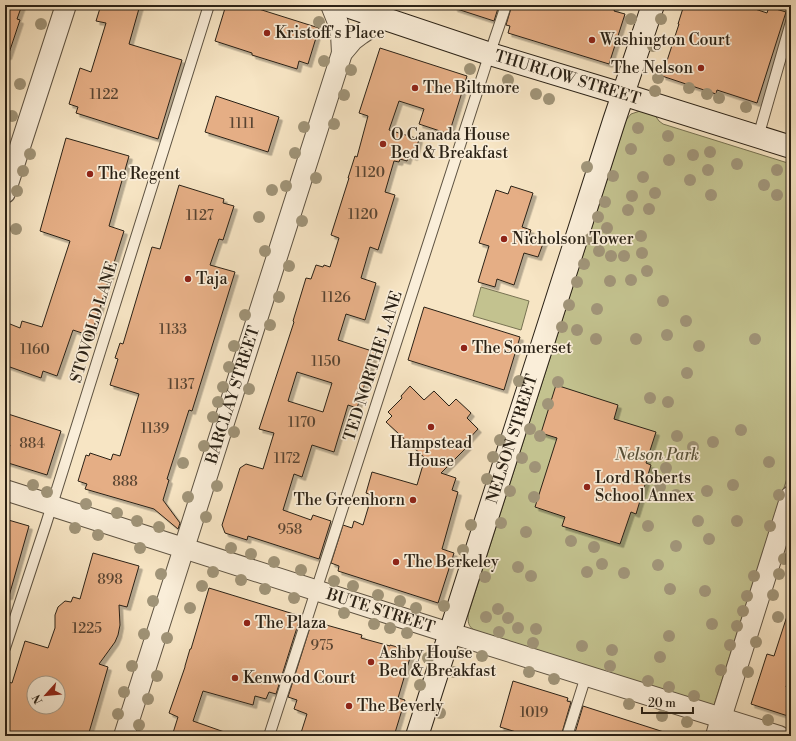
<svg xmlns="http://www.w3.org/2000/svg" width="796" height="741" font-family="'Libre Bodoni',serif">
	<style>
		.green { fill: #c3c28f; stroke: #777252 }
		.building { fill: #e5ae85; stroke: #2b2216; fill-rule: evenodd; filter: url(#shadow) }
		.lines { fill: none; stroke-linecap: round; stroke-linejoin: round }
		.lane-casing { stroke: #5e5342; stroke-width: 12 }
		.street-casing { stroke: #5e5342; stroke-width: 22 }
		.secondary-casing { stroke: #2b2216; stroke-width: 24 }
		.lane { stroke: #faeed9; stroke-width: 10 }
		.street { stroke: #faeed9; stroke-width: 20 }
		.secondary { stroke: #faeed9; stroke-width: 22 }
		.tree { fill: #a09478 }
		.poi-dot { fill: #8f2418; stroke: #faeed9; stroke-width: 1.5 }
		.labels { text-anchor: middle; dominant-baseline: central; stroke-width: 3.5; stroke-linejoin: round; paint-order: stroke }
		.number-label { font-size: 14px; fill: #5a4532 }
		.poi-label { font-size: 16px; fill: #2b2216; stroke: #faeed9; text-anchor: start }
		.street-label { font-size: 16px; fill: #2b2216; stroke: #faeed9 }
		.park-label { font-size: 16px; font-style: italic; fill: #59523a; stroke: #faeed9 }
	</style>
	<defs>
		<filter id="shadow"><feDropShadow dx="3.5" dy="3.5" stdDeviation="0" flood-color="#0004"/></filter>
	</defs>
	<rect width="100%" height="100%" fill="#f7e5c4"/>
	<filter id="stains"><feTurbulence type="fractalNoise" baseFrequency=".005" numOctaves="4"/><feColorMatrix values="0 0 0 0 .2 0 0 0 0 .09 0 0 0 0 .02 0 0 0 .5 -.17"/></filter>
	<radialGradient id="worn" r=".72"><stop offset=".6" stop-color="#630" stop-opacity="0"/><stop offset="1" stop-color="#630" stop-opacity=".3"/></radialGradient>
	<path class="green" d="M 640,111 L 654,114 L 659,121 L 663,124 L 791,164 L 791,466 L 714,705 L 712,706 L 474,630 C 468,626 468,622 468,615 L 626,120 L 631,114 Z
		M 481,287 L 529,301 L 521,330 L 473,316 Z"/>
	<path class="building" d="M 5,5 L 22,5 L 17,19 L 20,20 L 8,56 L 5,56 Z
		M 101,5 L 140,5 L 129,44 L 182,60 L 158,139 L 76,113 L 78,107 L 69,104 L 80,68 L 91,72 L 106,23 L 96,21 Z
		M 226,5 L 246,5 L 319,28 L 308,64 L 299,61 L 297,69 L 252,55 L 252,53 L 215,41 Z
		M 454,5 L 499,5 L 494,21 L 454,8 Z
		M 512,5 L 616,5 L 614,11 L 625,14 L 609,64 L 508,33 L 510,26 L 506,25 Z
		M 684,5 L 743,5 L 767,13 L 769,7 L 786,12 L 757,103 L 717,90 L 716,94 L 662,76 L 679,24 L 678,24 Z
		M 380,48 L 467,76 L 449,134 L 419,124 L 424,109 L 399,101 L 389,130 L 419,139 L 414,157 L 409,155 L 407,161 L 400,159 L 399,162 L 394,161 L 385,192 L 395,195 L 378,250 L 370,247 L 361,278 L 376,283 L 365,320 L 346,314 L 338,340 L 375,352 L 357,408 L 348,405 L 334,452 L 312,445 L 302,477 L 294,474 L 283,510 L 311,520 L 313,515 L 331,521 L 319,559 L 248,536 L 247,540 L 225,533 L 222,525 L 240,468 L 246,464 L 263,469 L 274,433 L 259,429 L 294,322 L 293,321 L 306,278 L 311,279 L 316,265 L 323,267 L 324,265 L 330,267 L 339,238 L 331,235 L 349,178 L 348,178 L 355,156 L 357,157 L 368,116 L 359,113 ZM 297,372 L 332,383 L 323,412 L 288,401 Z
		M 216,96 L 279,117 L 268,152 L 205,132 Z
		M 66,138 L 129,156 L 109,226 L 124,231 L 91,336 L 73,330 L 57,376 L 43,371 L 41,378 L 7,366 L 9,361 L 5,360 L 5,322 L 20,328 L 22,321 L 42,327 L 70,241 L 40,231 Z
		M 179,185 L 224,199 L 223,203 L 234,206 L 223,240 L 219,239 L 210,265 L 235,272 L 192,411 L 189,410 L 167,479 L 169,480 L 163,500 L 180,523 L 178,529 L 154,509 L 85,489 L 87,484 L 78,481 L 86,455 L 89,456 L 90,453 L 111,460 L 113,454 L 120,456 L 139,394 L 110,385 L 118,359 L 115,358 L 120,343 L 123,344 L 152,247 L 160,249 Z
		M 511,186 L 533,193 L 522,227 L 531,230 L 529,236 L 544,241 L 538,257 L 524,253 L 514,285 L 497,279 L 495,287 L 478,282 L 489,246 L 479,243 L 496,190 L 508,194 Z
		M 424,307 L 520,337 L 504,390 L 408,360 Z
		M 556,385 L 618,405 L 614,419 L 656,432 L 646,463 L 651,465 L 636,514 L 631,512 L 620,544 L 562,526 L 565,517 L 535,507 L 557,438 L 541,433 Z
		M 410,386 L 424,400 L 434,391 L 449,406 L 456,399 L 471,413 L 467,418 L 478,429 L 466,442 L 469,445 L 441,473 L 456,478 L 452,490 L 458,492 L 442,549 L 454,553 L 438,603 L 338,571 L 339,566 L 331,563 L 343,525 L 352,528 L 354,521 L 363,525 L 372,495 L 366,493 L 372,472 L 417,485 L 425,458 L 386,422 L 392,416 L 388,412 L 402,398 L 401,396 Z
		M 5,413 L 61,431 L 47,475 L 5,462 L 10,445 L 5,443 Z
		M 5,519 L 29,526 L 9,596 L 5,596 Z
		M 93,553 L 139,566 L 127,607 L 119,605 L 120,625 L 118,635 L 115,642 L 99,664 L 108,667 L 88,736 L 5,736 L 5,691 L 8,682 L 12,683 L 25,641 L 48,648 L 55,628 L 55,615 L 58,607 L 65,601 L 71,602 L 73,597 L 80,599 ZM 34,683 L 58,683 L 58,707 L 34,707 Z
		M 209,588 L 297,615 L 296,617 L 300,618 L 276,694 L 269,692 L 266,699 L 255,696 L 253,705 L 203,691 L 193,721 L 230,734 L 230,736 L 172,736 L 178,717 L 169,713 L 185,667 L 185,666 L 190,649 L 191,649 Z
		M 788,613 L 791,613 L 791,670 L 786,687 L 791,689 L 791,717 L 751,704 L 767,654 L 774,656 Z
		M 312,621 L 362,635 L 361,638 L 390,646 L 390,645 L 412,651 L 398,698 L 405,700 L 394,736 L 300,736 L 307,714 L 294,709 L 297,700 L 288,697 Z
		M 513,681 L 568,698 L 567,701 L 571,702 L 561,736 L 529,736 L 500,727 Z
		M 583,706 L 667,733 L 667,736 L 574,736 Z"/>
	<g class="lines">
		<g class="lane-casing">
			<path id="lane" d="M 758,137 L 791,22
				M 5,648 L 46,524 L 209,5
				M 269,736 C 339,514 413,293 484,71 C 491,49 499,27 506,5
				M 567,736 L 586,676"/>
		</g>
		<g class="street-casing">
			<g id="street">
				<path d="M 331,5 L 337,20 L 341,34 L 342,53"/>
				<path d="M 5,193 L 66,5"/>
				<path d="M 5,490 L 49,504"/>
				<path id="s1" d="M 52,506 L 434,628 L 779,736"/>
				<path id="s2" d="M 124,736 L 342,53 L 353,40 L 361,34 L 385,18"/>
				<path d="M 716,736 L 721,718 L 791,496"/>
			</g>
		</g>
		<g class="secondary-casing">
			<g id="secondary">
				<path id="s3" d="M 344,5 L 490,54 L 622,94 L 791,147"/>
				<path id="s4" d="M 417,736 L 614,121 L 653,5"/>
			</g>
		</g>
		<use href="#lane" class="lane"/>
		<use href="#street" class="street"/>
		<use href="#secondary" class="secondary"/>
	</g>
	<g class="tree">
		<circle cx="631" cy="19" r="6"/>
		<circle cx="661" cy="19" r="6"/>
		<circle cx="319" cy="22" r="6"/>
		<circle cx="41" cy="24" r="6"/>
		<circle cx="653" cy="46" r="6"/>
		<circle cx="324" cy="61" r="6"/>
		<circle cx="470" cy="69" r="6"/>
		<circle cx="351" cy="70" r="6"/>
		<circle cx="658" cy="78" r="6"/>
		<circle cx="508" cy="80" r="6"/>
		<circle cx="20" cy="84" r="6"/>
		<circle cx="689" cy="88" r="6"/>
		<circle cx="655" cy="91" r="6"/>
		<circle cx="536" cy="94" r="6"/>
		<circle cx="707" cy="94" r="6"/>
		<circle cx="344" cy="95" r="6"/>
		<circle cx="719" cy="98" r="6"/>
		<circle cx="549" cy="99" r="6"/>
		<circle cx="746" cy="107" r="6"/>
		<circle cx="12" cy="116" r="6"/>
		<circle cx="334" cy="124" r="6"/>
		<circle cx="304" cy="127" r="6"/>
		<circle cx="638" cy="128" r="6"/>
		<circle cx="668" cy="136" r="6"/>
		<circle cx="631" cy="149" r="6"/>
		<circle cx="710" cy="152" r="6"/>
		<circle cx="295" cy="153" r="6"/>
		<circle cx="30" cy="154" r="6"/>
		<circle cx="693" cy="155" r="6"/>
		<circle cx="669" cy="160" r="6"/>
		<circle cx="737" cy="164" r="6"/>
		<circle cx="587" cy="167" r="6"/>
		<circle cx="708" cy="170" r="6"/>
		<circle cx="777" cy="170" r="6"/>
		<circle cx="23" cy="171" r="6"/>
		<circle cx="613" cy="176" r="6"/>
		<circle cx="643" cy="177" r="6"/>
		<circle cx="316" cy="178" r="6"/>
		<circle cx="690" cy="180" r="6"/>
		<circle cx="764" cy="185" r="6"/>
		<circle cx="286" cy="186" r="6"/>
		<circle cx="272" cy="190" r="6"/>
		<circle cx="17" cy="191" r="6"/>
		<circle cx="655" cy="193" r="6"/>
		<circle cx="711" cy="195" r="6"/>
		<circle cx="777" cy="195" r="6"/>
		<circle cx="632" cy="196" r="6"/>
		<circle cx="605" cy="202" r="6"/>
		<circle cx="649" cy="209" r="6"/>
		<circle cx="628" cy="210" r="6"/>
		<circle cx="259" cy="217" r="6"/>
		<circle cx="598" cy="217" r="6"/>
		<circle cx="302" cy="221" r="6"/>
		<circle cx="607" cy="228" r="6"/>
		<circle cx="16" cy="229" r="6"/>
		<circle cx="641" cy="236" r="6"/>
		<circle cx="590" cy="239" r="6"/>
		<circle cx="265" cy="251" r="6"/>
		<circle cx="599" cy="251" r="6"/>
		<circle cx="642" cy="253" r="6"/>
		<circle cx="611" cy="256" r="6"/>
		<circle cx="624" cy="256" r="6"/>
		<circle cx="584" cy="264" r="6"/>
		<circle cx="289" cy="266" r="6"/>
		<circle cx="647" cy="271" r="6"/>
		<circle cx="631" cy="280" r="6"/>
		<circle cx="610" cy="281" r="6"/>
		<circle cx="577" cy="282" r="6"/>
		<circle cx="279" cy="297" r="6"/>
		<circle cx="663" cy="301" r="6"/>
		<circle cx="569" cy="305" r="6"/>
		<circle cx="597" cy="309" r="6"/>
		<circle cx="245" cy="315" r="6"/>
		<circle cx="686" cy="321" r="6"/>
		<circle cx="270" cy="325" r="6"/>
		<circle cx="562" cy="327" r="6"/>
		<circle cx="577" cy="330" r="6"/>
		<circle cx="667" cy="335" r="6"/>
		<circle cx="596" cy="339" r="6"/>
		<circle cx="636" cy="339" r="6"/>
		<circle cx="755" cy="339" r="6"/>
		<circle cx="234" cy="346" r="6"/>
		<circle cx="699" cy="346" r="6"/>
		<circle cx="229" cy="367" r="6"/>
		<circle cx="687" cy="373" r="6"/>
		<circle cx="519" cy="381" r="6"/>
		<circle cx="558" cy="382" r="6"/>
		<circle cx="223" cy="387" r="6"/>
		<circle cx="249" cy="389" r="6"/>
		<circle cx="650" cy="398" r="6"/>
		<circle cx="218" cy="402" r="6"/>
		<circle cx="668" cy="402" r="6"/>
		<circle cx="548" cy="404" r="6"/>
		<circle cx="213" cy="417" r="6"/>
		<circle cx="530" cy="429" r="6"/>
		<circle cx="741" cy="430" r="6"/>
		<circle cx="234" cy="432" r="6"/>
		<circle cx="540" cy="436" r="6"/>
		<circle cx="677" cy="436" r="6"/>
		<circle cx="500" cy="440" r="6"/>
		<circle cx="713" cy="442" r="6"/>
		<circle cx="204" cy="446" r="6"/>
		<circle cx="693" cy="447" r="6"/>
		<circle cx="493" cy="457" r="6"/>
		<circle cx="522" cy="458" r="6"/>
		<circle cx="769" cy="462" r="6"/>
		<circle cx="183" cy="463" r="6"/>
		<circle cx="535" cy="467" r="6"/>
		<circle cx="666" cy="468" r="6"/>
		<circle cx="487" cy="479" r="6"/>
		<circle cx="33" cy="485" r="6"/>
		<circle cx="733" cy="485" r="6"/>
		<circle cx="217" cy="486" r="6"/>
		<circle cx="660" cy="487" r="6"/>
		<circle cx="510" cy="491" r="6"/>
		<circle cx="707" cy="491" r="6"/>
		<circle cx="47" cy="492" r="6"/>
		<circle cx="676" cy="495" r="6"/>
		<circle cx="779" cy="495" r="6"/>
		<circle cx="188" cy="497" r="6"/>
		<circle cx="534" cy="497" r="6"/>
		<circle cx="86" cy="504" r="6"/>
		<circle cx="117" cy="513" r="6"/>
		<circle cx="206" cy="517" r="6"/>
		<circle cx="137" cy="521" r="6"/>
		<circle cx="698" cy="521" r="6"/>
		<circle cx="737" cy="521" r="6"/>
		<circle cx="501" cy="523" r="6"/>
		<circle cx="471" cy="525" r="6"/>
		<circle cx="648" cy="526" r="6"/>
		<circle cx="770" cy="526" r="6"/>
		<circle cx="159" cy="527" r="6"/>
		<circle cx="75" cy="528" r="6"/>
		<circle cx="526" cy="532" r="6"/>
		<circle cx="98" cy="535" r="6"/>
		<circle cx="709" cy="539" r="6"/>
		<circle cx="571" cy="541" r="6"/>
		<circle cx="676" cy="546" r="6"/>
		<circle cx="594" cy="547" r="6"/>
		<circle cx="140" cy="548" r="6"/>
		<circle cx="231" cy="548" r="6"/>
		<circle cx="463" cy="550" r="6"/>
		<circle cx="251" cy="554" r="6"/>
		<circle cx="784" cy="559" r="6"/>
		<circle cx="274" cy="562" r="6"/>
		<circle cx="602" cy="564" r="6"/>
		<circle cx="658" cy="565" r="6"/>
		<circle cx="518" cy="567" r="6"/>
		<circle cx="301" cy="570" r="6"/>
		<circle cx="213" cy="572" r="6"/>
		<circle cx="587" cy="572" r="6"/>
		<circle cx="624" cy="573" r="6"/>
		<circle cx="161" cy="574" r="6"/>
		<circle cx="779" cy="574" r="6"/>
		<circle cx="531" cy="576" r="6"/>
		<circle cx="754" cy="576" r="6"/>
		<circle cx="485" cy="577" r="6"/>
		<circle cx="241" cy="580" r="6"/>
		<circle cx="334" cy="581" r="6"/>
		<circle cx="202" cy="586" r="6"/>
		<circle cx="353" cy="586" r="6"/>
		<circle cx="265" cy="589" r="6"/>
		<circle cx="670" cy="589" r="6"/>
		<circle cx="705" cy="591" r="6"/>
		<circle cx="378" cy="595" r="6"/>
		<circle cx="773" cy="595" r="6"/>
		<circle cx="747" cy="596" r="6"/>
		<circle cx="294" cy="598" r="6"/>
		<circle cx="153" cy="601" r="6"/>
		<circle cx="400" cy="601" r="6"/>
		<circle cx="444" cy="606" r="6"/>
		<circle cx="190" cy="608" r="6"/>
		<circle cx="416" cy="608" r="6"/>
		<circle cx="498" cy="609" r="6"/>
		<circle cx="743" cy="611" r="6"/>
		<circle cx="344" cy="613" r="6"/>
		<circle cx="486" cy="617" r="6"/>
		<circle cx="778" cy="617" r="6"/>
		<circle cx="508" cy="618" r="6"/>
		<circle cx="374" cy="624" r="6"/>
		<circle cx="712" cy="624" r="6"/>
		<circle cx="737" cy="626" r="6"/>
		<circle cx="390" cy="628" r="6"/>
		<circle cx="518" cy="628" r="6"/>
		<circle cx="536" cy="629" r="6"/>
		<circle cx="499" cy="632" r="6"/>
		<circle cx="407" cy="633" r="6"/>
		<circle cx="144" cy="634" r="6"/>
		<circle cx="669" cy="636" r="6"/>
		<circle cx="167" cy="638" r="6"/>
		<circle cx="756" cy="642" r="6"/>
		<circle cx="533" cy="643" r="6"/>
		<circle cx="730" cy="645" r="6"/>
		<circle cx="582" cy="646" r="6"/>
		<circle cx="612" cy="650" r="6"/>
		<circle cx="482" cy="656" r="6"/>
		<circle cx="660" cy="657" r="6"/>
		<circle cx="428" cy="658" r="6"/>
		<circle cx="132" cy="666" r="6"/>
		<circle cx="610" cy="666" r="6"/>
		<circle cx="721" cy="670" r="6"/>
		<circle cx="454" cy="672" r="6"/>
		<circle cx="529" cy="672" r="6"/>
		<circle cx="748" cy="672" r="6"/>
		<circle cx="157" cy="676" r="6"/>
		<circle cx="554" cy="679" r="6"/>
		<circle cx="648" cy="681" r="6"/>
		<circle cx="420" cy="685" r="6"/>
		<circle cx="669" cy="687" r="6"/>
		<circle cx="124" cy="692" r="6"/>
		<circle cx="694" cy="696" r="6"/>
		<circle cx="148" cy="699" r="6"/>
		<circle cx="629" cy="704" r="6"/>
		<circle cx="440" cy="713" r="6"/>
		<circle cx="118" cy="714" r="6"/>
		<circle cx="662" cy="716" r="6"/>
		<circle cx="768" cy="720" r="6"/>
		<circle cx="687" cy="722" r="6"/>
		<circle cx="139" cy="725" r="6"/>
	</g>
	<g class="poi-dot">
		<circle cx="267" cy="33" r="4"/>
		<circle cx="592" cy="40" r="4"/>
		<circle cx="701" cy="68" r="4"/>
		<circle cx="415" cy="88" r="4"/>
		<circle cx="383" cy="144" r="4"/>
		<circle cx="90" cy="174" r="4"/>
		<circle cx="504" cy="239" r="4"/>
		<circle cx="188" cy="279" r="4"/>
		<circle cx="464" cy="348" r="4"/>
		<circle cx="431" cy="427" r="4"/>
		<circle cx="587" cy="487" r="4"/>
		<circle cx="413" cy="500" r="4"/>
		<circle cx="396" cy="562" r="4"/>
		<circle cx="247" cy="623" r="4"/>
		<circle cx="371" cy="662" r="4"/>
		<circle cx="235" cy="678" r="4"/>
		<circle cx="349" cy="706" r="4"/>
	</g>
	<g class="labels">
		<g class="number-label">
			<text x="104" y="95">1122</text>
			<text x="242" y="124">1111</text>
			<text x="370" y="173">1120</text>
			<text x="363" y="215">1120</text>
			<text x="200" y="216">1127</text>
			<text x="336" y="298">1126</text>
			<text x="173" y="330">1133</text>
			<text x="35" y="350">1160</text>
			<text x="326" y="362">1150</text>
			<text x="181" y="385">1137</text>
			<text x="302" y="423">1170</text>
			<text x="155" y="429">1139</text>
			<text x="32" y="444">884</text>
			<text x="287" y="459">1172</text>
			<text x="125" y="482">888</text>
			<text x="290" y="530">958</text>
			<text x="110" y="580">898</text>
			<text x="87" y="629">1225</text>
			<text x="322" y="646">975</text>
			<text x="534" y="713">1019</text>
		</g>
		<g class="poi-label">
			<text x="275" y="33">Kristoff's Place</text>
			<text x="600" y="40">Washington Court</text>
			<text x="693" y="68" text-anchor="end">The Nelson</text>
			<text x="423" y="88">The Biltmore</text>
			<text x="391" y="135">O Canada House<tspan x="391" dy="18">Bed &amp; Breakfast</tspan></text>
			<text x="98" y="174">The Regent</text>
			<text x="512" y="239">Nicholson Tower</text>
			<text x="196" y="279">Taja</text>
			<text x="472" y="348">The Somerset</text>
			<text x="431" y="443" text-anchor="middle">Hampstead<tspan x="431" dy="18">House</tspan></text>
			<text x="595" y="478">Lord Roberts<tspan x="595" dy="18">School Annex</tspan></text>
			<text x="405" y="500" text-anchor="end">The Greenhorn</text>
			<text x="404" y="562">The Berkeley</text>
			<text x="255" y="623">The Plaza</text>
			<text x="379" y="653">Ashby House<tspan x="379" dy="18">Bed &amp; Breakfast</tspan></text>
			<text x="243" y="678">Kenwood Court</text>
			<text x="357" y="706">The Beverly</text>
		</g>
		<g class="street-label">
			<text stroke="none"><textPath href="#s3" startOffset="235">THURLOW STREET</textPath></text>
			<text transform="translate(94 322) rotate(-73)">STOVOLD LANE</text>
			<text transform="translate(373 366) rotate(-72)">TED NORTHE LANE</text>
			<text stroke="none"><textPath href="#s2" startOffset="358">BARCLAY STREET</textPath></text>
			<text stroke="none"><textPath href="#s4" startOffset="312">NELSON STREET</textPath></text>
			<text stroke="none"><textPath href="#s1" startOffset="345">BUTE STREET</textPath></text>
		</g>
		<g class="park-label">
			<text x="657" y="455">Nelson Park</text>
		</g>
	</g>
	<rect width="796" height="741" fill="none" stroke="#f7e5c4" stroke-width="20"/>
	<rect x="6" y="6" width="784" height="729" fill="none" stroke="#2b2216" stroke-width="2"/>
	<rect x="10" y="10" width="776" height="721" fill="none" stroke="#2b2216"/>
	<g transform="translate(46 695) rotate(243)"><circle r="19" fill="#faeed9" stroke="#a79c8b"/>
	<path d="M0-3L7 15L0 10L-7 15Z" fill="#8f2418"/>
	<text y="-6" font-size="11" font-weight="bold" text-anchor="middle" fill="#2b2216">N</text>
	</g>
	<path d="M642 707v6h51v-6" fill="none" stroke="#2b2216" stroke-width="2"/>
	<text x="648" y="707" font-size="12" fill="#2b2216" stroke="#faeed9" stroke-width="3" paint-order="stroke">20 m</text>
	<rect width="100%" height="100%" filter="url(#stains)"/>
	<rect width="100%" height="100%" fill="url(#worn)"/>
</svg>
